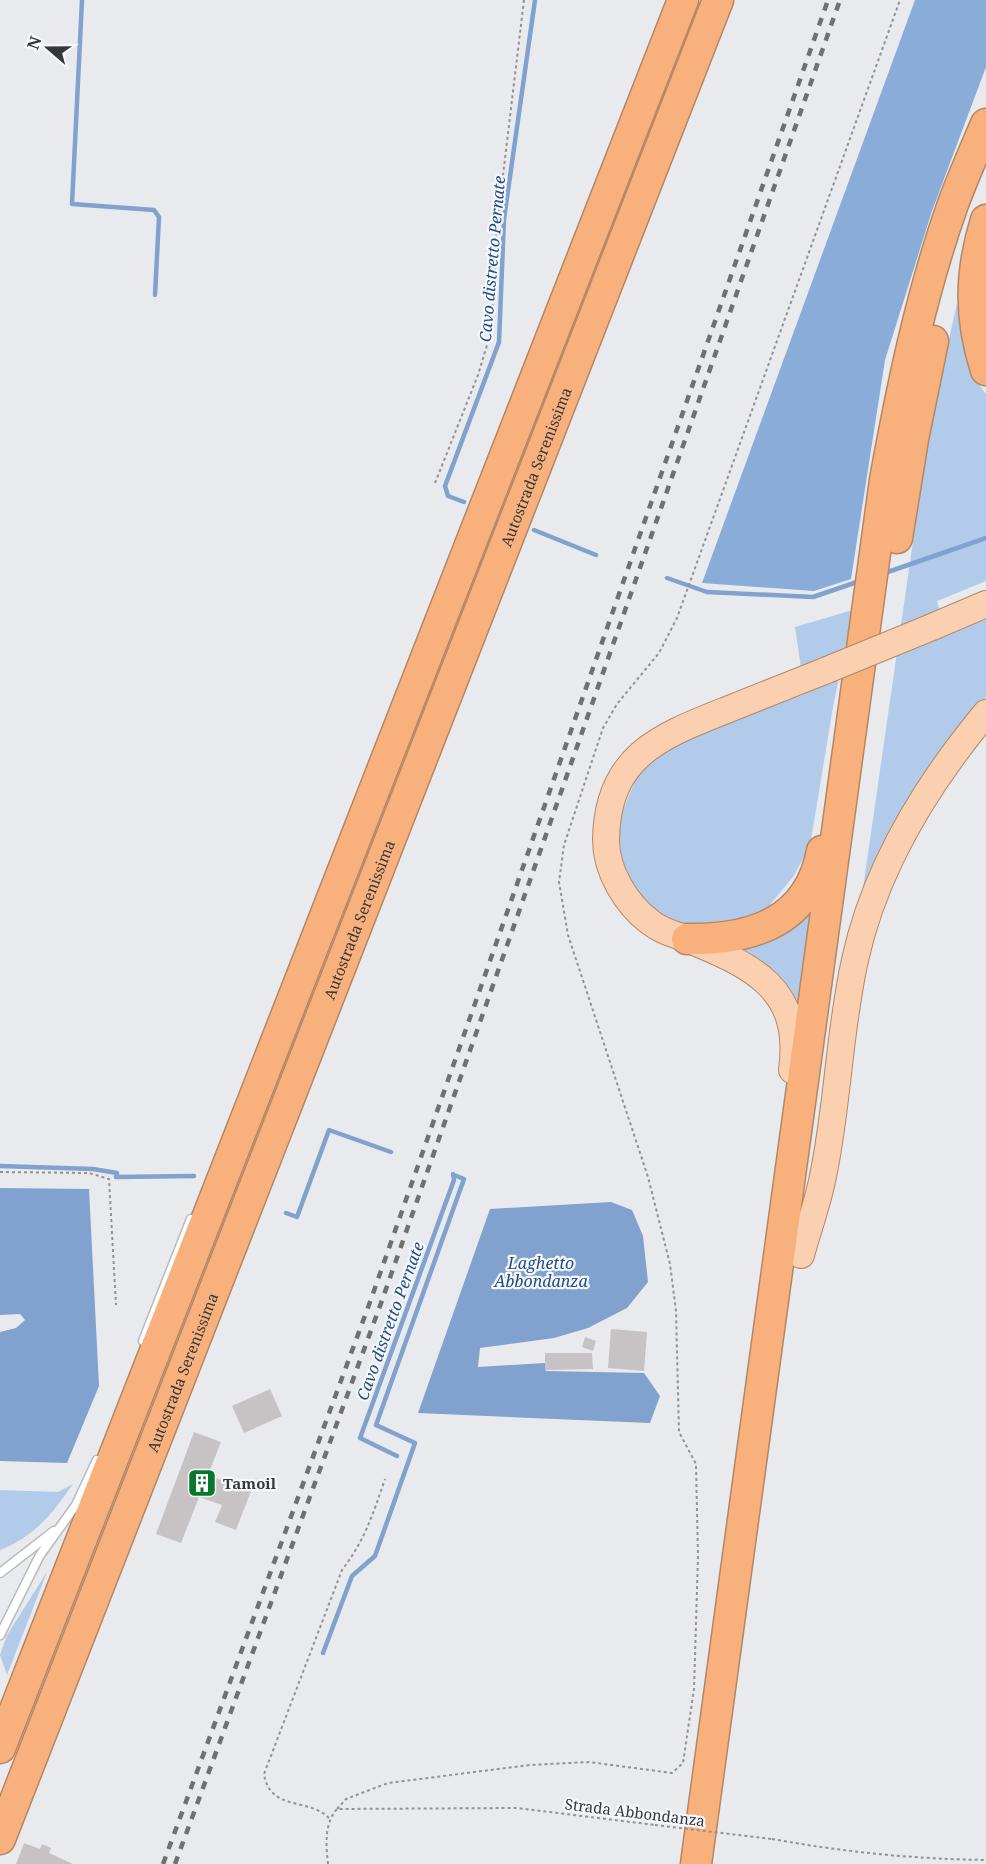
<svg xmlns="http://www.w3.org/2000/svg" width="986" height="1864" font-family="'Noto Serif',serif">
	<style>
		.green { fill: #b2cbea }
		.forest { fill: #89acd9 }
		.water { fill: #81a1ce }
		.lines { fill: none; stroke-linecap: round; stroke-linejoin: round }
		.stream { stroke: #81a1ce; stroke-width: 4.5 }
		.building { fill: #c7c3c5 }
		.lane-casing { stroke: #b8babd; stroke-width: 11 }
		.primary-casing { stroke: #b48664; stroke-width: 28 }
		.highway-casing { stroke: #b48664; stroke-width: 33 }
		.path { stroke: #919295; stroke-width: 2; stroke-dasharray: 3 3; stroke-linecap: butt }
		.lane { stroke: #fff; stroke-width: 8 }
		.primary { stroke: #fbd0b0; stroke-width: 26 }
		.highway { stroke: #f8b07c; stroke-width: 30 }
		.rail { stroke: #6e7071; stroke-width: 4.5; stroke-dasharray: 8 8; stroke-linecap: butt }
		.primary-bridge-casing { stroke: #b48664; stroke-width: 28; stroke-linecap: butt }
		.path-bridge { stroke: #919295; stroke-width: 2; stroke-dasharray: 3 3; stroke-linecap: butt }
		.primary-bridge { stroke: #fbd0b0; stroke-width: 26 }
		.labels { text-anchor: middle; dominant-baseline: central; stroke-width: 4.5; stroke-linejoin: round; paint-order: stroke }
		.street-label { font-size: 15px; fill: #363738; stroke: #f5f8fb }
		.poi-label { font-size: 15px; font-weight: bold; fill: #363738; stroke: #f5f8fb; text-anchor: start }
		.water-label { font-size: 16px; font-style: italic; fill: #234c85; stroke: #f5f8fb }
	</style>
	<rect width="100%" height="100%" fill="#e8eaed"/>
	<path class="green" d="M 957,303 L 973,377 L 986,394 L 986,581 L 937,601 L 947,635 L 986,618 L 986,697 L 939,758 L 862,895 L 929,431 Z
		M 853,610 L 833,707 L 810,846 L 793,877 L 769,906 L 738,929 L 688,926 L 661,914 L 642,897 L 628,877 L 621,854 L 619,832 L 623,810 L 638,773 L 669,744 L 805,694 L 795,627 Z
		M 813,899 L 796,1014 L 731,947 Z
		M 73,1484 C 53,1513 34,1537 0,1550 L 0,1490 L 58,1492 Z
		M 47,1572 L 7,1675 L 0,1655 L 7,1635 Z"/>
	<path class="forest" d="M 915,0 L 986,0 L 986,67 L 932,211 L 885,360 L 851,579 L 814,591 L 702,583 Z"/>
	<path class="water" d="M 0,1188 L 89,1189 L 99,1386 L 67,1463 L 0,1461 L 0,1332 L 16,1328 L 25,1320 L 20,1314 L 0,1315 Z
		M 611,1202 L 632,1210 L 643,1236 L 648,1282 L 627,1308 L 588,1328 L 554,1338 L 480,1348 L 478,1367 L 545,1363 L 546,1371 L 644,1373 L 660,1396 L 650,1423 L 418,1413 L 490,1209 Z"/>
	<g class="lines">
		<path class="stream" d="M 82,0 L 72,204 L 154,210 L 159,217 L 155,295
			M 464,502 L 448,496 L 445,486 L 499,342 L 504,219 L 535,0
			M 534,530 L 596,555
			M 882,574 L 986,538
			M 667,578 L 707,592 L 813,597 L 860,581
			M 0,1166 L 93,1169 L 117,1173 L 116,1177 L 194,1176
			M 286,1213 L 297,1217 L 329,1130 L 391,1152
			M 397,1456 L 360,1438 L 454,1180 L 453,1174
			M 323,1653 L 352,1576 L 375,1556 L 415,1443 L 376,1425 L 464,1179 L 454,1175"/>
	</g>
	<path class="building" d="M 611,1329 L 647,1332 L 644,1371 L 608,1368 Z
		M 585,1337 L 596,1341 L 593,1351 L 582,1347 Z
		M 545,1353 L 592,1353 L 593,1369 L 545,1370 Z
		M 270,1389 L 282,1416 L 244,1433 L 232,1406 Z
		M 194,1432 L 221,1442 L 208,1475 L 251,1491 L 236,1530 L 215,1522 L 222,1505 L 199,1497 L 181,1543 L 156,1534 Z
		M 24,1843 L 40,1849 L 42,1844 L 51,1848 L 49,1853 L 73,1864 L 16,1864 Z"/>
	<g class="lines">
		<g class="lane-casing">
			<path id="lane" d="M 143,1341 L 191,1219
				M 0,1573 L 54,1531
				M 0,1635 L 40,1555 L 76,1505 L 97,1460"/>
		</g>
		<g class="primary-casing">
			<path id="primary" d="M 932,627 L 986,604
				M 792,1070 C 803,988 752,966 687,939 C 674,934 661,931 650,922 C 626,904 606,871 606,840 C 607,755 661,736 729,709 C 762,696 794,683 827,670
				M 801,1255 C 808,1229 818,1203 823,1176 C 838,1105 839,1031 855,960 C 875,868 927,784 986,713"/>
		</g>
		<g class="highway-casing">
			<g id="highway">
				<path d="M 986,220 C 970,272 969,318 986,370"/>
				<path d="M 897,538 L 913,439 L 933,341"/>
				<path d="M 687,939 C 752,940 809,922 822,851"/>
				<path d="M 0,1748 L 683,0"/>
				<path id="s1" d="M 0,1839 L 718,0"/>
				<path d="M 696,1864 L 885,480 C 902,387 921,294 953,204 C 963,177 975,150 986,124"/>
			</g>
		</g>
		<path class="path" d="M 435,483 L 478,375 L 491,332 L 497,225 L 524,0
			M 0,1172 L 89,1173 L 109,1179 L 116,1305
			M 337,1809 L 346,1799 L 388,1783 L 530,1765 L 589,1762 L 672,1773 L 683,1763 L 694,1689 L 698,1557 L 696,1464 L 679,1432 L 676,1311 L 670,1264 L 648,1177 L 568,935 L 559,882 L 564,845 L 603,728 L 617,704 L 659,653 L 677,618 L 900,0
			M 329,1818 C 308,1797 270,1812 264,1774 L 342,1570 C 365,1540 373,1514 385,1479
			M 772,1839 C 844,1852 913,1859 986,1860
			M 328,1864 C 326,1845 324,1824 337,1809 L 517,1808 L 655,1825"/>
		<use href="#lane" class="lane"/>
		<use href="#primary" class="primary"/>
		<use href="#highway" class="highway"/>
		<path class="rail" d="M 163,1864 L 370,1302 L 828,0
			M 175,1864 L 380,1306 L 840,0"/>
		<g class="primary-bridge-casing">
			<path id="primary-bridge" d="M 827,670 L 932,627"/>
		</g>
		<path class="path-bridge" d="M 655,1825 L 772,1839"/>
		<use href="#primary-bridge" class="primary-bridge"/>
	</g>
	<defs>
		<g id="building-square" transform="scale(1.5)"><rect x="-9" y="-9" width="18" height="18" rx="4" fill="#08772b" stroke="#f5f8fb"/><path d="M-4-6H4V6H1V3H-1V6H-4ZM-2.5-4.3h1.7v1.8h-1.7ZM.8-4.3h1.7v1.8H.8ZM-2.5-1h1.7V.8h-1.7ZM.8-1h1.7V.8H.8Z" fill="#fff"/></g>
	</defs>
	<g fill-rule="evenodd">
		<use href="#building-square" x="202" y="1483"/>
	</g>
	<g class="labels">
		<g class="street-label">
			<text stroke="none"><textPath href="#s1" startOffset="1473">Autostrada Serenissima</textPath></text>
			<text stroke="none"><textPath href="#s1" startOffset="987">Autostrada Serenissima</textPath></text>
			<text stroke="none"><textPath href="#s1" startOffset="501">Autostrada Serenissima</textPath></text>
			<text transform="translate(635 1812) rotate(7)">Strada Abbondanza</text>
		</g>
		<g class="poi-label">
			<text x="223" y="1483">Tamoil</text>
		</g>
		<g class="water-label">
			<text transform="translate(492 259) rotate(-85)">Cavo distretto Pernate</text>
			<text x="541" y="1263">Laghetto<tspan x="541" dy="18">Abbondanza</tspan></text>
			<text transform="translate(390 1321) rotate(-70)">Cavo distretto Pernate</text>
		</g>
	</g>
	<g transform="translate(48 48) rotate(290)" stroke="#f5f8fb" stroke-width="4.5" paint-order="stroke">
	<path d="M0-4.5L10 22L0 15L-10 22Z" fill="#363738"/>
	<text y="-9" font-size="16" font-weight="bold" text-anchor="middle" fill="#363738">N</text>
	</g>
</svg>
